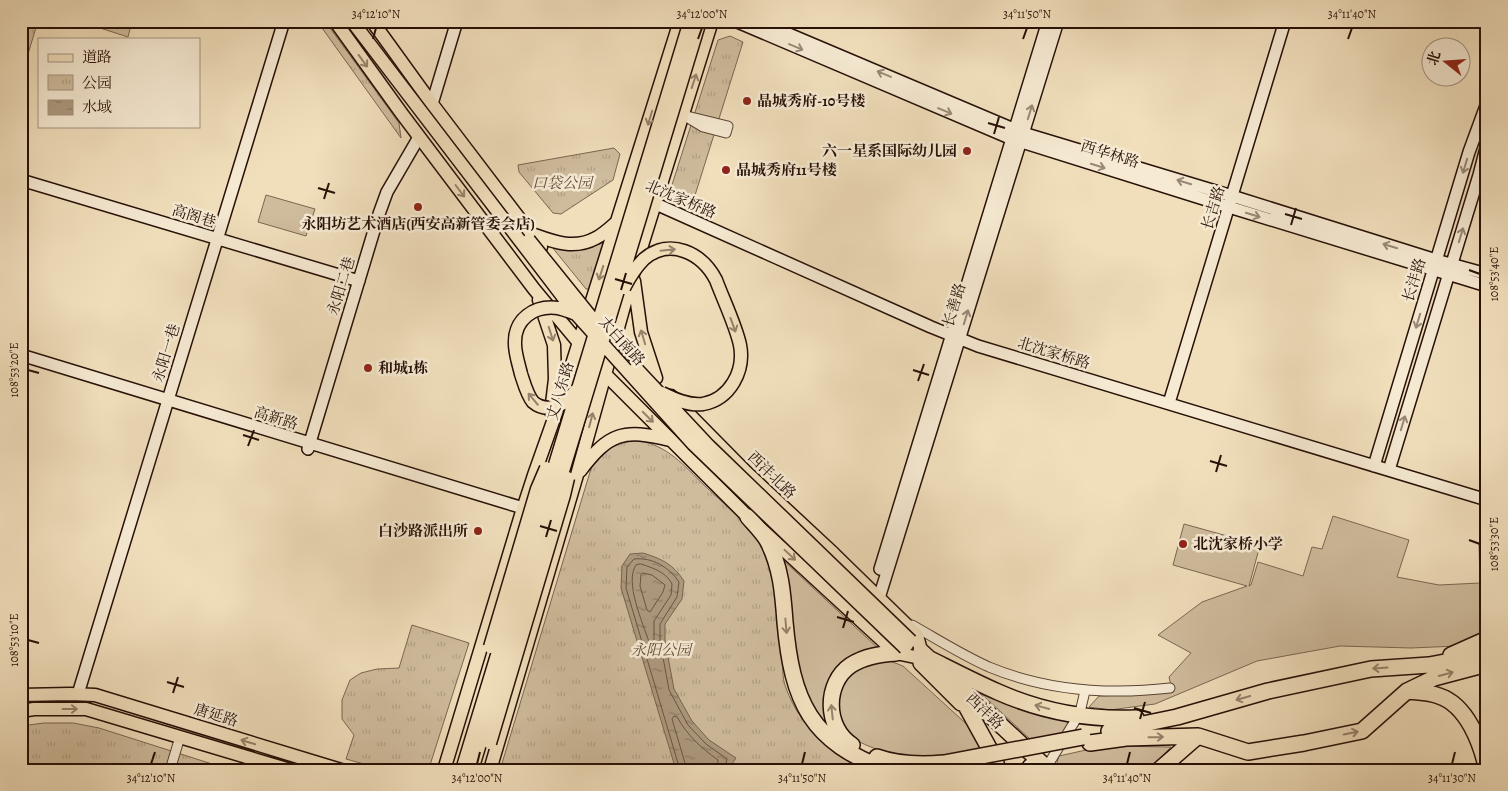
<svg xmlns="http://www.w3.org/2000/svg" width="1508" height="791" font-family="Alegreya,'Noto Serif SC',serif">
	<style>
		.grass { fill: #cfbc9d; stroke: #7b6652 }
		.park { fill: url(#park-tufts); stroke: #7b6652 }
		.water { fill: url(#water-ripples); stroke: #77624e }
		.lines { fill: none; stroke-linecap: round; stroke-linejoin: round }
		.shore { stroke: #6a5442; stroke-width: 1 }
		.street-casing { stroke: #5a4434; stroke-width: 11 }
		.secondary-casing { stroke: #271007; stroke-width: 14 }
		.primary-casing { stroke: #271007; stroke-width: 15 }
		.highway-casing { stroke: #271007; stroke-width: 18 }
		.street { stroke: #f6ead3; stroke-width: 9 }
		.secondary { stroke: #f6ead3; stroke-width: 11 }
		.primary { stroke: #f1dfbc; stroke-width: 12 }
		.highway { stroke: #f1dfbc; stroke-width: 15 }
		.primary-bridge-casing { stroke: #271007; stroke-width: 15; stroke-linecap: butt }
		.highway-bridge-casing { stroke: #271007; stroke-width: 18; stroke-linecap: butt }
		.primary-bridge { stroke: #f1dfbc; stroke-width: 12 }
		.highway-bridge { stroke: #f1dfbc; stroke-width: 15 }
		.oneway { stroke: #987 }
		.oneway2 { stroke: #96826b }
		.ticks { fill: none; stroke: #271007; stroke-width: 2 }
		.poi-dot { fill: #8f2418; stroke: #f6ead3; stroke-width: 2 }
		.labels { text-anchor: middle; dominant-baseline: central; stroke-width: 5; stroke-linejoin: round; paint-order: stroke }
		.poi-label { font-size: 15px; font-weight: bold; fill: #271007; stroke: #f6ead3; text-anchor: start }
		.street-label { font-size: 15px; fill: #271007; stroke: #f6ead3 }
		.park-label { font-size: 15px; font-style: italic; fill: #624c3c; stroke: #f6ead3 }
		.neatline { fill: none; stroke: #271007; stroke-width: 2 }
		.ticks-label { font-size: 12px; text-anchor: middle; fill: #271007 }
	</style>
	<defs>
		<pattern id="park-tufts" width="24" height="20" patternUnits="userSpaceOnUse" patternTransform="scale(1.25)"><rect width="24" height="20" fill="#cfbc9d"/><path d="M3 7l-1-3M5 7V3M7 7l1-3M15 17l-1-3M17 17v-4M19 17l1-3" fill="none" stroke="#b2a186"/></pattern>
		<pattern id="water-ripples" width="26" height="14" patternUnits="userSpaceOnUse" patternTransform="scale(1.25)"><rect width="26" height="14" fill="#ac997e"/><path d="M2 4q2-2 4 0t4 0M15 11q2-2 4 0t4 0" fill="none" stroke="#8c7b65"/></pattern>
	</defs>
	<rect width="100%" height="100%" fill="#f1dfbc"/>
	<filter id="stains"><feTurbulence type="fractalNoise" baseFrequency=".004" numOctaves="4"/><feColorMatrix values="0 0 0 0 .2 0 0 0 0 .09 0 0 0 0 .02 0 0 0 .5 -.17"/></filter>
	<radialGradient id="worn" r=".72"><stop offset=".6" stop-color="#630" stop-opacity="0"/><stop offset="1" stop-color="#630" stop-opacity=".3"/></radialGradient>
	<path class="grass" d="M 99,21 L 132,21 L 128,37 L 97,27 Z
		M 266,195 L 315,209 L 306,236 L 258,222 Z
		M 1333,516 L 1409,540 L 1397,577 L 1439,585 L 1480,583 L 1479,544 L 1487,532 L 1487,631 L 1457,646 L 1411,648 L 1340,646 L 1257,661 L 1155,704 L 1110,710 L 1089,707 L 1099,696 L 1151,694 L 1172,690 L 1169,677 L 1191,653 L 1158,635 L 1202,602 L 1247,586 L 1173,565 L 1184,524 L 1260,545 L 1249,586 L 1251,585 L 1258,562 L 1303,576 L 1312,547 L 1322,549 Z
		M 783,560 L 881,651 L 840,673 L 835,735 L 810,705 L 795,676 Z
		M 890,661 L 903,666 L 973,730 L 985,749 C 942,756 898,763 858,741 C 850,737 840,731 837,720 C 835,713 839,694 839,686 L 862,663 Z
		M 974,687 L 1071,721 L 1062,734 L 1031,740 Z
		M 1104,746 L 1171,747 L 1154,764 L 1152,770 L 1064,770 L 1057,763 L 1059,756 Z"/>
	<path class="park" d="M 21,21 L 38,21 L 21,77 Z
		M 317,21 L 325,21 L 399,123 L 401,138 Z
		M 730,36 L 743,42 L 691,208 L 675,200 L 671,188 L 718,40 Z
		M 614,148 L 620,154 L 613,180 L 561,214 L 553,213 L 519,172 L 518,165 Z
		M 608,235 L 591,289 L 586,289 L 552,247 Z
		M 637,440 C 669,446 683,465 705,486 C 728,508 758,531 768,561 C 779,591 779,624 782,655 C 783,665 782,676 785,685 C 797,723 830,753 863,770 L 500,770 L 593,462 C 607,448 617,443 637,440 Z
		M 412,625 L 469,643 L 430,765 C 411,779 368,765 346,759 L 354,735 L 342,719 L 342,700 L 350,680 L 361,673 L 377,669 L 399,668 Z
		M 44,723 L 73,723 L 99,728 L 231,770 L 21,770 L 21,726 Z"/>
	<path class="water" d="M 643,553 C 662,559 673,564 684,581 L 682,599 L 665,624 L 665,641 L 674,689 L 692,721 L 709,740 L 736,758 L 728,770 L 676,770 L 621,588 L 622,566 L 630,554 Z"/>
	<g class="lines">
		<path class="shore" d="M 641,564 C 653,568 666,572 672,584 L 671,595 L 654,621 L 654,642 L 652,644 L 649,642 C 643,623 624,582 636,565 Z
			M 643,573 L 652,575 L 665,585 L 663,592 L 650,612 L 647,610 L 640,586 L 641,575 Z
			M 680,770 L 626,588 L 627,567 L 634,559 C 652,557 669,567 679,582 L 677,597 L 660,624 L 660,641 L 669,690 L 688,725 L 706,744 L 727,759 L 724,770
			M 687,770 L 672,719 L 674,716 L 677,717 C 688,736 700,747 718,760 L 717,770"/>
		<g class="street-casing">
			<path id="street" d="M 683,115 L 728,126 L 726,133 L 703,127 Z
				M 912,625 C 937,639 962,655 989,667 C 1047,691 1109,695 1170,688
				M 1081,708 L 1085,691
				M 1046,768 L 1075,721
				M 170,770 L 180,737"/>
		</g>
		<g class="secondary-casing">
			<path id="secondary" d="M 735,21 L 1012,139 L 1229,207 L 1487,286
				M 758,21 L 1023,133 L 1232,196 L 1436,260 L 1487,274
				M 432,104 L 457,21
				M 21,180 L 359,281
				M 647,200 L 931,327 L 978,346 L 1487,500
				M 21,355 L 523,508
				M 1169,403 L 1285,21
				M 308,449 L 379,214 L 387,192 L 419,137
				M 1374,466 L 1469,152 L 1487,103
				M 1389,470 L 1479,175 L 1487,144
				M 880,569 L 1048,21
				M 879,598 L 1058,21
				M 78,694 L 284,21
				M 1026,770 L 1029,765"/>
		</g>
		<g class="primary-casing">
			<path id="primary" d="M 335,21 L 402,114 L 534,289 L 604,373 L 748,517 L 896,653 L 915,657
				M 372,21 L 432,104 L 541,247
				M 532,234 C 554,242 574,250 596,238 C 604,234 611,227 618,221
				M 634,281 L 641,332 L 656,378
				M 539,300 L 554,345 L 555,379 L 551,412
				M 602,321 L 652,376
				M 671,396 L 746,472 L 834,554 L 917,635 L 921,651
				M 580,471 C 609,433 623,428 670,440
				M 21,695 L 70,694 L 95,695 L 341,770
				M 21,711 L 34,709 L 86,709 L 290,770
				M 444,770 L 521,515 L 534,475 L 562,396 L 680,21
				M 490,770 L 577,475 L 633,274 L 712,21"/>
		</g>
		<g class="highway-casing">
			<path id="highway" d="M 748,517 C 754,524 762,532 767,540 C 781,566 783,594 785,622 C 792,701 810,743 889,770
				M 921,651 L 1049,770
				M 1451,655 L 1487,639
				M 930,659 C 952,670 975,682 998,692 C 1041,711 1089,720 1136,718
				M 921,663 L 961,703
				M 1407,691 C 1418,692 1429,692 1439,696 C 1467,705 1481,743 1487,770
				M 967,708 L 994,757 L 998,770
				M 1109,731 L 1177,717 L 1268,691 L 1371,669 L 1429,665 L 1487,654
				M 1090,743 L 1126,738 L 1198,736 L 1248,752 L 1304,743 L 1362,731 L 1407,691 L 1434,678 L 1487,664
				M 852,745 C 825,728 824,683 851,665 C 865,656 881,654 896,653
				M 877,757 C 899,765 921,765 944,763
				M 1159,770 L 1198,736"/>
		</g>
		<use href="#street" class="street"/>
		<use href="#secondary" class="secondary"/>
		<use href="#primary" class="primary"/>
		<use href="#highway" class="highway"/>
		<g class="primary-bridge-casing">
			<path id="primary-bridge" d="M 352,21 L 576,314 L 693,444 L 905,648
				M 529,240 L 604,333
				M 624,288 C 629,278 636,267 644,259 C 670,237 702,253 716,280 C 723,299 736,326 740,345 C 745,371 730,399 703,404 C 689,406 674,399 662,393
				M 636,368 L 709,446 L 911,641
				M 575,391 C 567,405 547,414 533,402 C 527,395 524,383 521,374 C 519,365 515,354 515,344 C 514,319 534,305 558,308 C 564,309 570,312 576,314
				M 490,647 L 537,489 L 546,468
				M 490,743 L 564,495 L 568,478
				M 462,770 L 690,21
				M 472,770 L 700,21"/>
		</g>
		<g class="highway-bridge-casing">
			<path id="highway-bridge" d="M 944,763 L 1083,737"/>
		</g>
		<use href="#primary-bridge" class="primary-bridge"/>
		<use href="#highway-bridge" class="highway-bridge"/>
	</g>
	<defs><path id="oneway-shaft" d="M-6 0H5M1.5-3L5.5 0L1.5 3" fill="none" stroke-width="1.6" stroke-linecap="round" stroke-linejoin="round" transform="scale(1.25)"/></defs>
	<g class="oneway">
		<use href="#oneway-shaft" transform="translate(796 47) rotate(23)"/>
		<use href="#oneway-shaft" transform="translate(884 74) rotate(-157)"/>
		<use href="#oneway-shaft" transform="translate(945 111) rotate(23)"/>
		<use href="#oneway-shaft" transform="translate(1030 112) rotate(-73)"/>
		<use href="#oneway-shaft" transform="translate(1098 166) rotate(17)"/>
		<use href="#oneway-shaft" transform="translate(1465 166) rotate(107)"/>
		<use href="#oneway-shaft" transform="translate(1184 182) rotate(-163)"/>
		<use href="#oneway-shaft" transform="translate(1253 215) rotate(17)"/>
		<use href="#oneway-shaft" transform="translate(1461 235) rotate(-73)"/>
		<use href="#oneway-shaft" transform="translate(1390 246) rotate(-163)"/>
		<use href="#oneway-shaft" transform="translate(966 317) rotate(-73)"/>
		<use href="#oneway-shaft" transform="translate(1418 321) rotate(107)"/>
		<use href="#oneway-shaft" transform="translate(1403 423) rotate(-73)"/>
	</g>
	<g class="oneway2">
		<use href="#oneway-shaft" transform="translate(363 61) rotate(54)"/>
		<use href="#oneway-shaft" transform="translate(694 81) rotate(-72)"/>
		<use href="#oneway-shaft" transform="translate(650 118) rotate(107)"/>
		<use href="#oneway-shaft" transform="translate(460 191) rotate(53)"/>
		<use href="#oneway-shaft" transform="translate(668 250) rotate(-6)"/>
		<use href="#oneway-shaft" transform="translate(601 273) rotate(108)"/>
		<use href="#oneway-shaft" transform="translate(733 325) rotate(70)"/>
		<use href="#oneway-shaft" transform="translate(551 334) rotate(72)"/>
		<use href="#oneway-shaft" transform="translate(643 337) rotate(-107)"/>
		<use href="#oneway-shaft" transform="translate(533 399) rotate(-130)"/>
		<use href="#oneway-shaft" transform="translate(648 417) rotate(45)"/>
		<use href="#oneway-shaft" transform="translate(591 420) rotate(-75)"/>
		<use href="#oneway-shaft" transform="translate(790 555) rotate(43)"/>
		<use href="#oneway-shaft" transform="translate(786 626) rotate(85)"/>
		<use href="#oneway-shaft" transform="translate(1380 668) rotate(176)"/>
		<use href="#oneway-shaft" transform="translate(1446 674) rotate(-15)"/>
		<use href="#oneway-shaft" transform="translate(1243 698) rotate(164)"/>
		<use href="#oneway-shaft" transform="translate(1042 707) rotate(-165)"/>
		<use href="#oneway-shaft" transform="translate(70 709)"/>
		<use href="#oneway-shaft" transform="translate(832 712) rotate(-96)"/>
		<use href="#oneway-shaft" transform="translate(1351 733) rotate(-12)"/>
		<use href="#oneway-shaft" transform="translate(1156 737) rotate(-1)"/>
		<use href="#oneway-shaft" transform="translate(248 742) rotate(-163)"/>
	</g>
	<path class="ticks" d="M 373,39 L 376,28M 698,39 L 702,28M 1023,39 L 1027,28M 1348,39 L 1352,28M 988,123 L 1005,128M 994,134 L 999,117M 318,188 L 335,193M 324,199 L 329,183M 1285,214 L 1302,219M 1291,225 L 1296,208M 1469,270 L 1480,274M 615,279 L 632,284M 621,290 L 626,273M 28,370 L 39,373M 913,370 L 929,375M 918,381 L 924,364M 243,435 L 259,440M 248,446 L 254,430M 1210,461 L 1227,466M 1216,472 L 1221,455M 540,526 L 557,531M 546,537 L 551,520M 1469,540 L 1480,544M 837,617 L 854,622M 843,628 L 848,611M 28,640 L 39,643M 167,682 L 184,687M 173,693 L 178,677M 1134,708 L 1151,713M 1140,719 L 1145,702M 151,764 L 155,752M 477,764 L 480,752M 802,764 L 805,752M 1127,764 L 1130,752M 1452,764 L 1455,752"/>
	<g class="poi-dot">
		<circle cx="747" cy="101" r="5"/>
		<circle cx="967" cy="151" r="5"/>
		<circle cx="726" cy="170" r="5"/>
		<circle cx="418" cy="207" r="5"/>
		<circle cx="368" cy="368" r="5"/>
		<circle cx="478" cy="531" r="5"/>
		<circle cx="1183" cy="544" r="5"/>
	</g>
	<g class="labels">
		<g class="poi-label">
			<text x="757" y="101">晶城秀府-10号楼</text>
			<text x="957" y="151" text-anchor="end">六一星系国际幼儿园</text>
			<text x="736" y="170">晶城秀府11号楼</text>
			<text x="418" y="224" text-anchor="middle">永阳坊艺术酒店(西安高新管委会店)</text>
			<text x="378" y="368">和城1栋</text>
			<text x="468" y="531" text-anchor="end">白沙路派出所</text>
			<text x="1193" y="544">北沈家桥小学</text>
		</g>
		<g class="street-label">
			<text transform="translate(1110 154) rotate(17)">西华林路</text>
			<text transform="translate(681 199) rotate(23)">北沈家桥路</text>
			<text transform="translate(1213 208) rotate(-73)">长吉路</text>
			<text transform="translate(194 216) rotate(17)">高阁巷</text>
			<text transform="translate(1414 280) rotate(-73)">长沣路</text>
			<text transform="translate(341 286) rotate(-73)">永阳二巷</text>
			<text transform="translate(954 305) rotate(-73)">长善路</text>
			<text transform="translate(622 341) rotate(48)">太白南路</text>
			<text transform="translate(166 353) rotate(-73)">永阳一巷</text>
			<text transform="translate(1054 353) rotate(17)">北沈家桥路</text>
			<text transform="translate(560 391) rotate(-73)">丈八东路</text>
			<text transform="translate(276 418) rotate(17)">高新路</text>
			<text transform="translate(772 475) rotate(44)">西沣北路</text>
			<text transform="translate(985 711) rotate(43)">西沣路</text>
			<text transform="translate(216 715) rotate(17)">唐延路</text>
		</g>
		<g class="park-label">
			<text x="562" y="183">口袋公园</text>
			<text x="661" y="650">永阳公园</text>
		</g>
	</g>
	<rect width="1508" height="791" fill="none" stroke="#f1dfbc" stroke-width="55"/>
	<rect x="38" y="38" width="162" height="90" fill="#f6ead3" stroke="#a39381"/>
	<rect x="48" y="54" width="25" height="8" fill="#f1dfbc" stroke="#a39381"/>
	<text x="82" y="62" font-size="15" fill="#271007">道路</text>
	<rect x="48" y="75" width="25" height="15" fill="url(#park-tufts)" stroke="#a39381"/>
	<text x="82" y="88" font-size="15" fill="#271007">公园</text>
	<rect x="48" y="100" width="25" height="15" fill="url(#water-ripples)" stroke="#a39381"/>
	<text x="82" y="112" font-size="15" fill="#271007">水域</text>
	<g transform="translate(1446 62) rotate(287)"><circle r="24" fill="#f6ead3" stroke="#a39381"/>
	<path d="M0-4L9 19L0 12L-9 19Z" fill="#8f2418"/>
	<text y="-8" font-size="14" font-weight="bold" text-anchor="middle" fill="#271007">北</text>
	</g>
	<rect x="28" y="28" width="1452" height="736" class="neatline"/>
	<g class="ticks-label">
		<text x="376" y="18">34°12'10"N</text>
		<text x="702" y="18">34°12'00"N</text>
		<text x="1027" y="18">34°11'50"N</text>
		<text x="1352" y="18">34°11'40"N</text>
		<text transform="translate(1494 274) rotate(-90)" y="4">108°53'40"E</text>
		<text transform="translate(14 370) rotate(-90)" y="4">108°53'20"E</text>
		<text transform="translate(1494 544) rotate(-90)" y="4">108°53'30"E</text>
		<text transform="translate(14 640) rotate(-90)" y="4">108°53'10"E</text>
		<text x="151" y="782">34°12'10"N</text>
		<text x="477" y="782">34°12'00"N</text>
		<text x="802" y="782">34°11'50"N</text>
		<text x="1127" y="782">34°11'40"N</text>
		<text x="1452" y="782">34°11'30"N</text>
	</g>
	<rect width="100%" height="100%" filter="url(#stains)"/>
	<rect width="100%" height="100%" fill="url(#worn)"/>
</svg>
